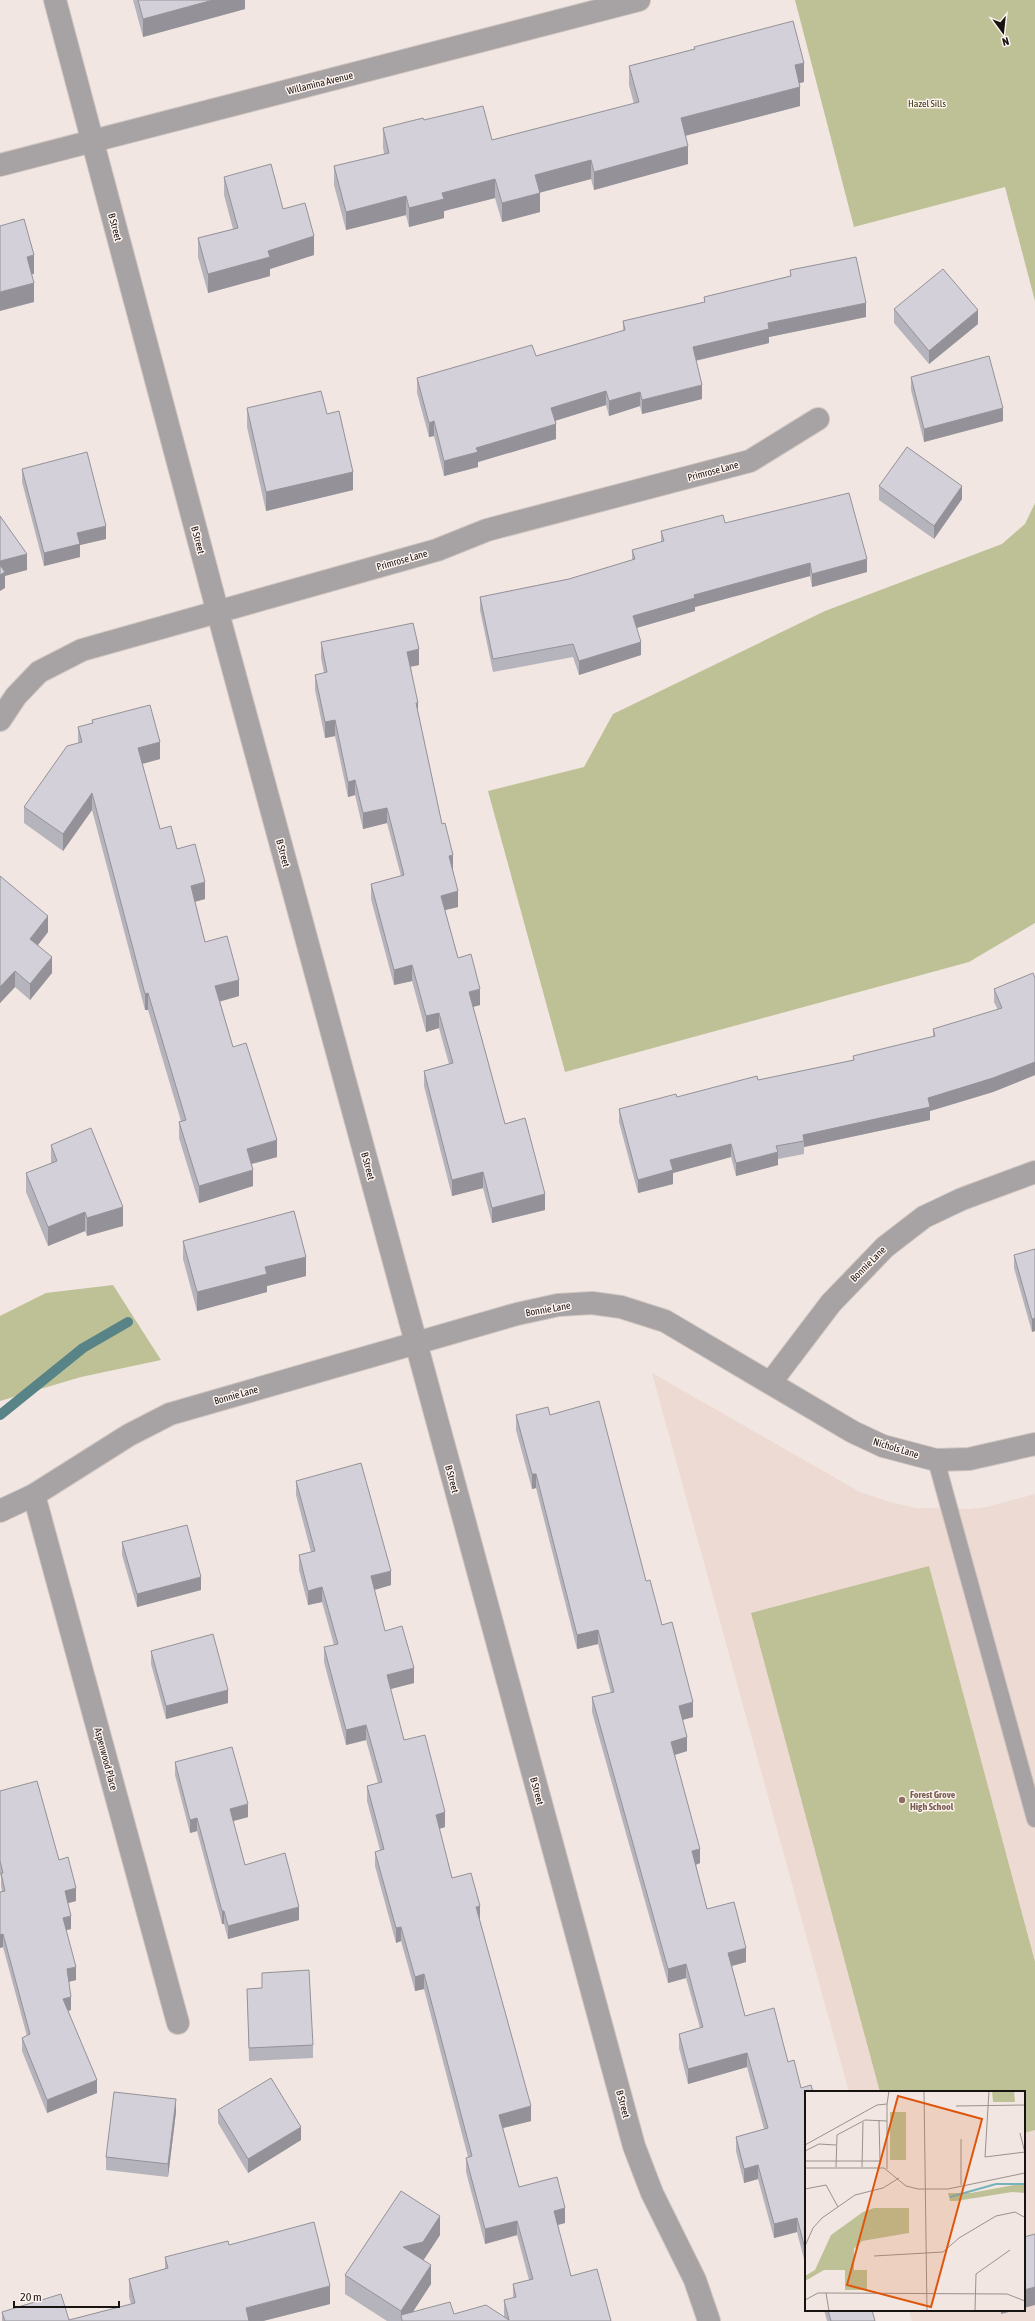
<svg xmlns="http://www.w3.org/2000/svg" width="1035" height="2321" font-family="'Asap Condensed',sans-serif">
	<style>
		.built { fill: #eddad2 }
		.green { fill: #bdc195 }
		.lines { fill: none; stroke-linecap: round; stroke-linejoin: round }
		.stream { stroke: #588387; stroke-width: 10 }
		.service-casing { stroke: #cec4c0; stroke-width: 18 }
		.minor-casing { stroke: #cec4c0; stroke-width: 24 }
		.tertiary-casing { stroke: #cec4c0; stroke-width: 24 }
		.service { stroke: #a7a2a3; stroke-width: 16 }
		.minor { stroke: #a7a2a3; stroke-width: 22 }
		.tertiary { stroke: #a7a2a3; stroke-width: 22 }
		.wall { fill: #b5b3bb }
		.shaded-wall { fill: #949298 }
		.building { fill: #d3d0d9; stroke: #949298 }
		.education-dot { fill: #8d6e63; stroke: #fef3ee; stroke-width: 1.5 }
		.labels { text-anchor: middle; dominant-baseline: central; stroke-width: 3; stroke-linejoin: round; paint-order: stroke }
		.street-label { font-size: 10px; fill: #171311; stroke: #fef3ee }
		.park-label { font-size: 10px; fill: #353711; stroke: #fef3ee }
		.education-label { font-size: 10px; font-weight: bold; fill: #785e54; stroke: #fef3ee; text-anchor: start }
		.inset-river { fill: none; stroke: #74b3b9; stroke-width: 2 }
		.inset-road { fill: none; stroke: #9a928e; stroke-width: 1 }
		.view { fill: #de560c; fill-opacity: 0.15; stroke: #de560c; stroke-width: 2 }
		.inset-edge { fill: none; stroke: #171311; stroke-width: 2 }
	</style>
	<rect width="100%" height="100%" fill="#f1e6e1"/>
	<path class="built" d="M 652,1373 L 860,1492 L 886,1501 L 916,1508 L 969,1509 L 987,1507 L 1035,1494 L 1035,2321 L 912,2321 L 909,2310 L 1024,2310 L 1024,2092 L 849,2092 Z"/>
	<path class="green" d="M 795,0 L 1035,0 L 1035,301 L 1005,187 L 854,227 Z
		M 1035,503 L 1035,923 L 969,962 L 565,1072 L 488,791 L 584,767 L 613,714 L 825,611 L 1002,544 L 1025,524 Z
		M 113,1285 L 161,1360 L 81,1377 L 0,1401 L 0,1316 L 46,1293 Z
		M 929,1566 L 1035,1962 L 1035,2130 L 1024,2133 L 1024,2092 L 880,2092 L 751,1613 Z"/>
	<g class="lines">
		<path class="stream" d="M 0,1415 L 83,1348 L 128,1322"/>
		<g class="service-casing">
			<path id="service" d="M 936,1460 L 1035,1819"/>
		</g>
		<g class="minor-casing">
			<path id="minor" d="M 55,0 L 218,613 L 634,2146 L 652,2193 L 695,2280 L 709,2321
				M 0,165 L 639,0
				M 0,720 L 16,696 L 39,672 L 82,650 L 437,550 L 487,530 L 750,461 L 818,419
				M 771,1382 L 831,1303 L 885,1247 L 924,1217 L 962,1199 L 1035,1172
				M 34,1495 L 178,2023"/>
		</g>
		<g class="tertiary-casing">
			<path id="tertiary" d="M 0,1511 L 34,1495 L 129,1435 L 170,1414 L 517,1314 L 558,1305 L 592,1303 L 621,1307 L 665,1321 L 853,1432 L 883,1446 L 936,1460 L 969,1459 L 1035,1444"/>
		</g>
		<use href="#service" class="service"/>
		<use href="#minor" class="minor"/>
		<use href="#tertiary" class="tertiary"/>
	</g>
	<path class="wall" d="M 133,0 L 245,0 L 245,9 L 143,37 Z
		M 694,47 L 804,82 L 799,83 L 800,106 L 686,135 L 688,164 L 594,190 L 591,179 L 540,192 L 540,212 L 502,222 L 495,198 L 444,211 L 444,218 L 409,227 L 406,215 L 346,230 L 334,185 L 334,166 L 384,154 L 383,147 L 383,128 L 424,120 L 492,140 L 634,104 L 629,85 L 629,66 L 694,49 Z
		M 224,177 L 283,209 L 314,255 L 270,269 L 270,276 L 208,293 L 198,257 L 198,238 L 233,229 L 224,195 Z
		M 790,270 L 866,317 L 769,337 L 769,343 L 696,361 L 702,399 L 642,414 L 640,406 L 609,416 L 606,405 L 555,421 L 556,439 L 478,462 L 478,467 L 444,476 L 434,436 L 429,437 L 417,393 L 417,378 L 536,356 L 623,331 L 623,321 L 704,302 L 704,297 L 790,276 Z
		M 894,309 L 978,324 L 929,364 L 894,323 Z
		M 911,377 L 1003,421 L 924,442 L 911,390 Z
		M 247,408 L 327,414 L 353,490 L 266,511 L 247,427 Z
		M 22,469 L 106,539 L 80,545 L 80,557 L 44,566 L 22,482 Z
		M 879,486 L 962,499 L 934,539 L 879,500 Z
		M 725,523 L 867,572 L 812,587 L 810,576 L 695,607 L 695,611 L 636,628 L 641,655 L 579,675 L 573,657 L 493,672 L 480,610 L 480,597 L 569,579 L 632,560 L 632,550 L 661,542 L 661,531 Z
		M 321,642 L 419,665 L 411,667 L 418,712 L 442,824 L 453,870 L 458,907 L 445,910 L 458,958 L 480,1005 L 473,1007 L 505,1124 L 545,1210 L 492,1223 L 483,1188 L 452,1196 L 424,1086 L 424,1071 L 449,1064 L 439,1028 L 426,1032 L 412,981 L 394,985 L 371,899 L 371,884 L 401,876 L 387,823 L 363,829 L 355,795 L 348,797 L 335,736 L 325,738 L 315,690 L 315,675 L 324,673 L 321,658 Z
		M 92,720 L 160,759 L 142,764 L 160,829 L 177,849 L 205,899 L 195,901 L 205,942 L 239,996 L 220,1001 L 233,1047 L 277,1157 L 252,1164 L 253,1186 L 199,1203 L 179,1138 L 179,1122 L 181,1121 L 148,1010 L 145,1010 L 92,810 L 63,851 L 24,823 L 24,807 L 78,744 L 78,727 L 92,723 Z
		M 0,876 L 48,932 L 38,945 L 52,973 L 30,1000 L 15,987 L 0,1003 Z
		M 1035,978 L 1035,1075 L 993,1092 L 930,1111 L 930,1120 L 804,1147 L 804,1154 L 778,1159 L 778,1165 L 736,1176 L 731,1157 L 673,1173 L 673,1184 L 638,1193 L 619,1122 L 619,1109 L 758,1080 L 853,1060 L 853,1056 L 933,1037 L 933,1029 L 998,1010 L 994,1002 L 994,989 Z
		M 51,1145 L 123,1226 L 87,1236 L 85,1231 L 48,1246 L 26,1192 L 26,1173 L 51,1163 Z
		M 183,1241 L 306,1276 L 267,1286 L 267,1292 L 197,1311 L 183,1259 Z
		M 1035,1249 L 1035,1331 L 1032,1332 L 1014,1268 L 1014,1255 Z
		M 516,1415 L 550,1415 L 646,1581 L 662,1625 L 693,1717 L 682,1720 L 687,1751 L 675,1755 L 700,1863 L 696,1865 L 707,1909 L 746,1962 L 732,1966 L 745,2016 L 788,2062 L 801,2088 L 806,2092 L 806,2267 L 797,2232 L 774,2238 L 758,2179 L 744,2183 L 736,2151 L 736,2137 L 764,2129 L 747,2067 L 688,2084 L 679,2048 L 679,2034 L 700,2028 L 686,1978 L 668,1983 L 592,1712 L 592,1697 L 611,1693 L 598,1644 L 577,1649 L 536,1488 L 532,1489 L 516,1430 Z
		M 296,1481 L 391,1585 L 374,1590 L 385,1631 L 414,1683 L 390,1689 L 404,1740 L 445,1827 L 439,1829 L 452,1878 L 480,1920 L 531,2121 L 503,2128 L 519,2187 L 565,2223 L 557,2225 L 571,2276 L 611,2321 L 387,2321 L 345,2294 L 345,2275 L 440,2235 L 423,2260 L 431,2284 L 412,2312 L 454,2314 L 504,2317 L 504,2300 L 513,2298 L 513,2284 L 529,2280 L 517,2235 L 485,2244 L 466,2172 L 466,2158 L 468,2157 L 424,1989 L 415,1991 L 401,1941 L 396,1943 L 375,1866 L 375,1852 L 380,1850 L 367,1801 L 367,1786 L 378,1783 L 366,1740 L 346,1745 L 324,1662 L 324,1647 L 334,1645 L 322,1602 L 308,1605 L 299,1570 L 299,1555 L 311,1552 L 296,1495 Z
		M 122,1542 L 201,1590 L 137,1607 L 122,1555 Z
		M 151,1651 L 228,1703 L 166,1719 L 151,1664 Z
		M 175,1762 L 248,1817 L 233,1821 L 245,1865 L 299,1920 L 228,1939 L 224,1924 L 222,1924 L 197,1831 L 190,1833 L 175,1775 Z
		M 0,1791 L 59,1860 L 76,1901 L 68,1903 L 71,1929 L 66,1930 L 76,1980 L 69,1982 L 71,2010 L 68,2011 L 97,2093 L 47,2113 L 22,2051 L 22,2038 L 27,2036 L 3,1947 L 0,1948 L 0,1892 L 2,1892 L 1,1886 L 1,1877 L 0,1874 Z
		M 262,1973 L 313,2045 L 313,2058 L 249,2061 L 247,1989 L 262,1988 Z
		M 218,2110 L 301,2140 L 248,2173 L 218,2123 Z
		M 176,2112 L 168,2177 L 106,2170 L 106,2157 Z
		M 229,2245 L 330,2304 L 263,2321 L 2,2321 L 2,2312 L 69,2320 L 131,2304 L 129,2297 L 129,2279 L 165,2269 L 165,2257 Z
		M 824,2310 L 872,2310 L 875,2321 L 827,2321 Z"/>
	<path class="shaded-wall" d="M 213,0 L 245,0 L 245,9 L 143,37 L 143,19 Z
		M 804,63 L 804,82 L 795,84 L 795,65 Z
		M 800,87 L 800,106 L 681,137 L 681,118 Z
		M 688,146 L 688,164 L 594,190 L 594,172 Z
		M 591,160 L 591,179 L 535,194 L 535,175 Z
		M 495,179 L 495,198 L 444,211 L 444,218 L 409,227 L 409,208 L 442,193 Z
		M 540,193 L 540,212 L 502,222 L 502,203 Z
		M 406,196 L 406,215 L 346,230 L 346,212 Z
		M 314,236 L 314,255 L 270,269 L 270,276 L 208,293 L 208,274 L 268,251 Z
		M 34,255 L 34,274 L 27,275 L 27,257 Z
		M 34,283 L 34,302 L 0,311 L 0,292 Z
		M 866,303 L 866,317 L 769,337 L 769,343 L 693,361 L 693,347 L 768,323 Z
		M 978,310 L 978,324 L 929,364 L 929,351 Z
		M 702,385 L 702,399 L 642,414 L 642,400 Z
		M 606,391 L 606,405 L 551,422 L 551,408 Z
		M 640,392 L 640,406 L 609,416 L 609,401 Z
		M 1003,408 L 1003,421 L 924,442 L 924,429 Z
		M 434,421 L 434,436 L 429,437 L 429,423 Z
		M 556,424 L 556,439 L 478,462 L 478,467 L 444,476 L 444,461 L 476,448 Z
		M 353,472 L 353,490 L 266,511 L 266,492 Z
		M 962,486 L 962,499 L 934,539 L 934,526 Z
		M 106,526 L 106,539 L 80,545 L 80,557 L 44,566 L 44,553 L 77,533 Z
		M 27,554 L 27,570 L 5,576 L 5,588 L 0,591 L 0,561 Z
		M 867,559 L 867,572 L 812,587 L 812,574 Z
		M 810,563 L 810,576 L 695,607 L 695,611 L 633,629 L 633,616 L 694,595 Z
		M 641,642 L 641,655 L 579,675 L 579,661 Z
		M 419,649 L 419,665 L 407,667 L 407,652 Z
		M 416,703 L 418,703 L 418,718 Z
		M 335,720 L 335,736 L 325,738 L 325,722 Z
		M 160,742 L 160,759 L 138,765 L 138,748 Z
		M 355,780 L 355,795 L 348,797 L 348,782 Z
		M 92,793 L 92,810 L 63,851 L 63,834 Z
		M 387,808 L 387,823 L 363,829 L 363,813 Z
		M 453,855 L 453,870 L 449,871 L 449,856 Z
		M 205,882 L 205,899 L 191,903 L 191,886 Z
		M 458,891 L 458,907 L 441,911 L 441,896 Z
		M 48,916 L 48,932 L 30,955 L 30,939 Z
		M 52,957 L 52,973 L 30,1000 L 30,984 Z
		M 412,965 L 412,981 L 394,985 L 394,970 Z
		M 15,971 L 15,987 L 0,1003 L 0,987 Z
		M 239,980 L 239,996 L 215,1003 L 215,986 Z
		M 480,989 L 480,1005 L 469,1008 L 469,992 Z
		M 148,993 L 148,1010 L 145,1010 L 145,994 Z
		M 439,1013 L 439,1028 L 426,1032 L 426,1016 Z
		M 1035,1062 L 1035,1075 L 993,1092 L 930,1111 L 930,1120 L 804,1147 L 804,1141 L 803,1135 L 928,1098 Z
		M 277,1140 L 277,1157 L 247,1165 L 247,1149 Z
		M 731,1144 L 731,1157 L 673,1173 L 673,1184 L 638,1193 L 638,1180 L 670,1160 Z
		M 778,1152 L 778,1165 L 736,1176 L 736,1163 Z
		M 253,1170 L 253,1186 L 199,1203 L 199,1186 Z
		M 483,1172 L 483,1188 L 452,1196 L 452,1180 Z
		M 545,1194 L 545,1210 L 492,1223 L 492,1208 Z
		M 123,1207 L 123,1226 L 87,1236 L 87,1218 Z
		M 85,1212 L 85,1231 L 48,1246 L 48,1227 Z
		M 306,1257 L 306,1276 L 267,1286 L 267,1292 L 197,1311 L 197,1292 L 265,1267 Z
		M 1035,1318 L 1035,1331 L 1032,1332 L 1032,1319 Z
		M 532,1474 L 536,1474 L 536,1488 L 532,1489 Z
		M 391,1571 L 391,1585 L 371,1591 L 371,1576 Z
		M 201,1577 L 201,1590 L 137,1607 L 137,1594 Z
		M 322,1587 L 322,1602 L 308,1605 L 308,1591 Z
		M 598,1630 L 598,1644 L 577,1649 L 577,1635 Z
		M 414,1668 L 414,1683 L 387,1690 L 387,1675 Z
		M 228,1690 L 228,1703 L 166,1719 L 166,1706 Z
		M 693,1702 L 693,1717 L 679,1721 L 679,1706 Z
		M 366,1725 L 366,1740 L 346,1745 L 346,1730 Z
		M 687,1737 L 687,1751 L 671,1756 L 671,1742 Z
		M 248,1804 L 248,1817 L 230,1822 L 230,1809 Z
		M 445,1812 L 445,1827 L 436,1830 L 436,1815 Z
		M 197,1818 L 197,1831 L 190,1833 L 190,1820 Z
		M 700,1849 L 700,1863 L 692,1866 L 692,1851 Z
		M 76,1888 L 76,1901 L 65,1904 L 65,1891 Z
		M 480,1906 L 480,1920 L 476,1907 Z
		M 299,1907 L 299,1920 L 228,1939 L 228,1926 Z
		M 222,1911 L 224,1911 L 224,1924 L 222,1924 Z
		M 71,1916 L 71,1929 L 63,1931 L 63,1918 Z
		M 401,1927 L 401,1941 L 396,1943 L 396,1928 Z
		M 3,1934 L 3,1947 L 0,1948 L 0,1935 Z
		M 746,1948 L 746,1962 L 728,1967 L 728,1953 Z
		M 686,1964 L 686,1978 L 668,1983 L 668,1969 Z
		M 76,1967 L 76,1980 L 67,1982 L 67,1969 Z
		M 424,1974 L 424,1989 L 415,1991 L 415,1977 Z
		M 71,1997 L 71,2010 L 63,2012 L 63,1999 Z
		M 747,2053 L 747,2067 L 688,2084 L 688,2069 Z
		M 97,2080 L 97,2093 L 47,2113 L 47,2100 Z
		M 176,2099 L 176,2112 L 168,2177 L 168,2164 Z
		M 531,2106 L 531,2121 L 499,2129 L 499,2115 Z
		M 301,2127 L 301,2140 L 248,2173 L 248,2159 Z
		M 758,2165 L 758,2179 L 744,2183 L 744,2169 Z
		M 565,2208 L 565,2223 L 554,2226 L 554,2211 Z
		M 440,2216 L 440,2235 L 423,2261 L 403,2247 Z
		M 797,2218 L 797,2232 L 774,2238 L 774,2224 Z
		M 517,2221 L 517,2235 L 485,2244 L 485,2229 Z
		M 431,2265 L 431,2284 L 407,2321 L 401,2315 L 401,2321 L 401,2311 Z
		M 330,2286 L 330,2304 L 263,2321 L 246,2321 L 246,2308 Z
		M 1035,2287 L 1035,2305 L 1024,2308 L 1024,2290 Z
		M 1001,2310 L 1017,2310 L 1001,2314 Z"/>
	<path class="building" d="M 138,0 L 213,0 L 143,19 Z
		M 793,21 L 804,63 L 795,65 L 800,87 L 681,118 L 688,146 L 594,172 L 591,160 L 535,175 L 540,193 L 502,203 L 495,179 L 442,193 L 444,199 L 409,208 L 406,196 L 346,212 L 334,166 L 389,153 L 383,128 L 423,118 L 424,120 L 483,106 L 492,140 L 639,102 L 629,66 L 695,49 L 694,47 Z
		M 271,164 L 283,209 L 305,203 L 314,236 L 268,251 L 270,257 L 208,274 L 198,238 L 238,228 L 224,177 Z
		M 24,219 L 34,255 L 27,257 L 34,283 L 0,292 L 0,226 Z
		M 856,257 L 866,303 L 768,323 L 769,329 L 693,347 L 702,385 L 642,400 L 640,392 L 609,401 L 606,391 L 551,408 L 556,424 L 476,448 L 478,452 L 444,461 L 434,421 L 429,423 L 417,378 L 532,345 L 536,356 L 625,330 L 623,321 L 705,302 L 704,297 L 791,276 L 790,270 Z
		M 943,269 L 978,310 L 929,351 L 894,309 Z
		M 989,356 L 1003,408 L 924,429 L 911,377 Z
		M 321,391 L 327,414 L 339,411 L 353,472 L 266,492 L 247,408 Z
		M 907,447 L 962,486 L 934,526 L 879,486 Z
		M 87,452 L 106,526 L 77,533 L 80,544 L 44,553 L 22,469 Z
		M 849,493 L 867,559 L 812,574 L 810,563 L 694,595 L 695,598 L 633,616 L 641,642 L 579,661 L 573,644 L 493,659 L 480,597 L 569,579 L 635,559 L 632,550 L 664,541 L 661,531 L 723,515 L 725,523 Z
		M 0,516 L 27,554 L 0,561 Z
		M 0,565 L 5,572 L 0,575 Z
		M 413,623 L 419,649 L 407,652 L 418,703 L 416,703 L 442,824 L 445,823 L 453,855 L 449,856 L 458,891 L 441,896 L 458,958 L 471,954 L 480,989 L 469,992 L 505,1124 L 525,1118 L 545,1194 L 492,1208 L 483,1172 L 452,1180 L 424,1071 L 453,1063 L 439,1013 L 426,1016 L 412,965 L 394,970 L 371,884 L 404,875 L 387,808 L 363,813 L 355,780 L 348,782 L 335,720 L 325,722 L 315,675 L 327,672 L 321,642 Z
		M 150,705 L 160,742 L 138,748 L 160,829 L 171,826 L 177,849 L 195,844 L 205,882 L 191,886 L 205,942 L 227,936 L 239,980 L 215,986 L 233,1047 L 246,1043 L 277,1140 L 247,1149 L 253,1170 L 199,1186 L 179,1122 L 186,1120 L 148,993 L 145,994 L 92,793 L 63,834 L 24,807 L 67,746 L 82,742 L 78,727 L 93,723 L 92,720 Z
		M 0,876 L 48,916 L 30,939 L 52,957 L 30,984 L 15,971 L 0,987 Z
		M 1033,973 L 1035,978 L 1035,1062 L 993,1078 L 928,1098 L 930,1107 L 803,1135 L 804,1141 L 776,1146 L 778,1152 L 736,1163 L 731,1144 L 670,1160 L 673,1170 L 638,1180 L 619,1109 L 676,1094 L 677,1097 L 757,1076 L 758,1080 L 854,1060 L 853,1056 L 935,1036 L 933,1029 L 1002,1008 L 994,989 Z
		M 91,1128 L 123,1207 L 87,1218 L 85,1212 L 48,1227 L 26,1173 L 57,1161 L 51,1145 Z
		M 294,1211 L 306,1257 L 265,1267 L 267,1274 L 197,1292 L 183,1241 Z
		M 1035,1249 L 1035,1318 L 1032,1319 L 1014,1255 Z
		M 599,1401 L 646,1581 L 650,1580 L 662,1625 L 672,1622 L 693,1702 L 679,1706 L 687,1737 L 671,1742 L 700,1849 L 692,1851 L 707,1909 L 734,1902 L 746,1948 L 728,1953 L 745,2016 L 774,2008 L 788,2062 L 794,2060 L 801,2088 L 811,2085 L 813,2092 L 806,2092 L 806,2253 L 797,2218 L 774,2224 L 758,2165 L 744,2169 L 736,2137 L 768,2128 L 747,2053 L 688,2069 L 679,2034 L 703,2027 L 686,1964 L 668,1969 L 592,1697 L 614,1692 L 598,1630 L 577,1635 L 536,1474 L 532,1474 L 516,1415 L 548,1407 L 550,1415 Z
		M 361,1463 L 391,1571 L 371,1576 L 385,1631 L 402,1626 L 414,1668 L 387,1675 L 404,1740 L 425,1735 L 445,1812 L 436,1815 L 452,1878 L 471,1873 L 480,1906 L 476,1907 L 531,2106 L 499,2115 L 519,2187 L 557,2177 L 565,2208 L 554,2211 L 571,2276 L 597,2269 L 611,2321 L 402,2321 L 401,2315 L 450,2302 L 454,2314 L 486,2305 L 509,2320 L 504,2300 L 516,2297 L 513,2284 L 533,2279 L 517,2221 L 485,2229 L 466,2158 L 472,2156 L 424,1974 L 415,1977 L 401,1927 L 396,1928 L 375,1852 L 384,1849 L 367,1786 L 382,1782 L 366,1725 L 346,1730 L 324,1647 L 338,1644 L 322,1587 L 308,1591 L 299,1555 L 315,1551 L 296,1481 Z
		M 187,1525 L 201,1577 L 137,1594 L 122,1542 Z
		M 213,1634 L 228,1690 L 166,1706 L 151,1651 Z
		M 232,1747 L 248,1804 L 230,1809 L 245,1865 L 285,1853 L 299,1907 L 228,1926 L 224,1911 L 222,1911 L 197,1818 L 190,1820 L 175,1762 Z
		M 37,1781 L 59,1860 L 68,1857 L 76,1888 L 65,1891 L 71,1916 L 63,1918 L 76,1967 L 67,1969 L 71,1997 L 63,1999 L 97,2080 L 47,2100 L 22,2038 L 30,2034 L 3,1934 L 0,1935 L 0,1892 L 5,1891 L 1,1873 L 3,1873 L 0,1861 L 0,1791 Z
		M 309,1970 L 313,2045 L 249,2048 L 247,1989 L 262,1988 L 262,1973 Z
		M 271,2078 L 301,2127 L 248,2159 L 218,2110 Z
		M 114,2092 L 176,2099 L 168,2164 L 106,2157 Z
		M 401,2191 L 440,2216 L 423,2242 L 403,2247 L 431,2265 L 401,2311 L 345,2275 Z
		M 314,2222 L 330,2286 L 246,2308 L 249,2321 L 5,2321 L 2,2312 L 61,2294 L 69,2320 L 135,2303 L 129,2279 L 168,2268 L 165,2257 L 228,2241 L 229,2245 Z
		M 1035,2234 L 1035,2287 L 1024,2290 L 1024,2237 Z
		M 828,2310 L 872,2310 L 875,2321 L 831,2321 Z"/>
	<circle class="education-dot" cx="902" cy="1800" r="4"/>
	<g class="labels">
		<g class="street-label">
			<text transform="translate(320 83) rotate(-14)">Willamina Avenue</text>
			<text transform="translate(115 227) rotate(75)">B Street</text>
			<text transform="translate(713 471) rotate(-15)">Primrose Lane</text>
			<text transform="translate(198 540) rotate(75)">B Street</text>
			<text transform="translate(402 560) rotate(-16)">Primrose Lane</text>
			<text transform="translate(283 853) rotate(75)">B Street</text>
			<text transform="translate(368 1166) rotate(75)">B Street</text>
			<text transform="translate(868 1264) rotate(-45)">Bonnie Lane</text>
			<text transform="translate(548 1309) rotate(-10)">Bonnie Lane</text>
			<text transform="translate(236 1395) rotate(-16)">Bonnie Lane</text>
			<text transform="translate(896 1448) rotate(17)">Nichols Lane</text>
			<text transform="translate(452 1479) rotate(75)">B Street</text>
			<text transform="translate(106 1759) rotate(75)">Aspenwood Place</text>
			<text transform="translate(537 1791) rotate(75)">B Street</text>
			<text transform="translate(623 2104) rotate(75)">B Street</text>
		</g>
		<g class="park-label">
			<text x="927" y="103">Hazel Sills</text>
		</g>
		<g class="education-label">
			<text x="910" y="1794">Forest Grove<tspan x="910" dy="12">High School</tspan></text>
		</g>
	</g>
	<g transform="translate(805 2091)">
		<rect width="220" height="220" fill="#f1e6e1"/>
		<path d="M 187,0 L 209,0 L 210,11 L 188,11 ZM 85,21 L 101,21 L 101,69 L 85,69 ZM 220,92 L 220,102 L 207,101 L 151,110 L 145,110 L 143,102 L 166,102 ZM 69,117 L 104,117 L 104,142 L 57,150 L 49,158 L 49,179 L 62,179 L 62,199 L 40,199 L 40,179 L 19,179 L 0,190 L 0,185 L 10,179 L 26,144 L 58,121 Z" fill="#bdc195"/>
		<path class="inset-river" d="M 145,106 L 191,93 L 220,93"/>
		<path class="inset-road" d="M 119,0 L 122,220M 184,0 L 180,66 L 220,61M 151,15 L 220,14M 215,42 L 220,62M 156,48 L 156,94M 0,54 L 72,14 L 82,13M 0,60 L 14,53 L 31,54M 0,70 L 75,70 L 74,29M 31,76 L 32,44 L 60,29 L 82,30M 57,76 L 58,31M 0,77 L 79,77 L 101,95 L 113,98 L 143,98 L 220,82M 82,78 L 82,13 L 84,0M 0,98 L 21,94 L 33,116M 0,155 L 8,137 L 17,127 L 50,104 L 78,97 L 94,87M 69,165 L 138,161 L 154,147 L 191,125 L 210,121 L 219,126M 21,202 L 24,220M 0,209 L 13,202 L 21,202 L 202,203 L 220,210M 170,220 L 171,183 L 205,159"/>
		<path class="view" d="M 93,5 L 177,28 L 126,216 L 42,194 Z"/>
		<rect width="220" height="220" class="inset-edge"/>
	</g>
	<g transform="translate(1003 32) rotate(165)" stroke="#fef3ee" stroke-width="3" paint-order="stroke">
	<path d="M0-3L7 15L0 10L-7 15Z" fill="#171311"/>
	<text y="-6" font-size="11" font-weight="bold" text-anchor="middle" fill="#171311">N</text>
	</g>
	<path d="M14 2301v6h105v-6" fill="none" stroke="#171311" stroke-width="2"/>
	<text x="20" y="2301" font-size="12" fill="#171311" stroke="#fef3ee" stroke-width="3" paint-order="stroke">20 m</text>
</svg>
